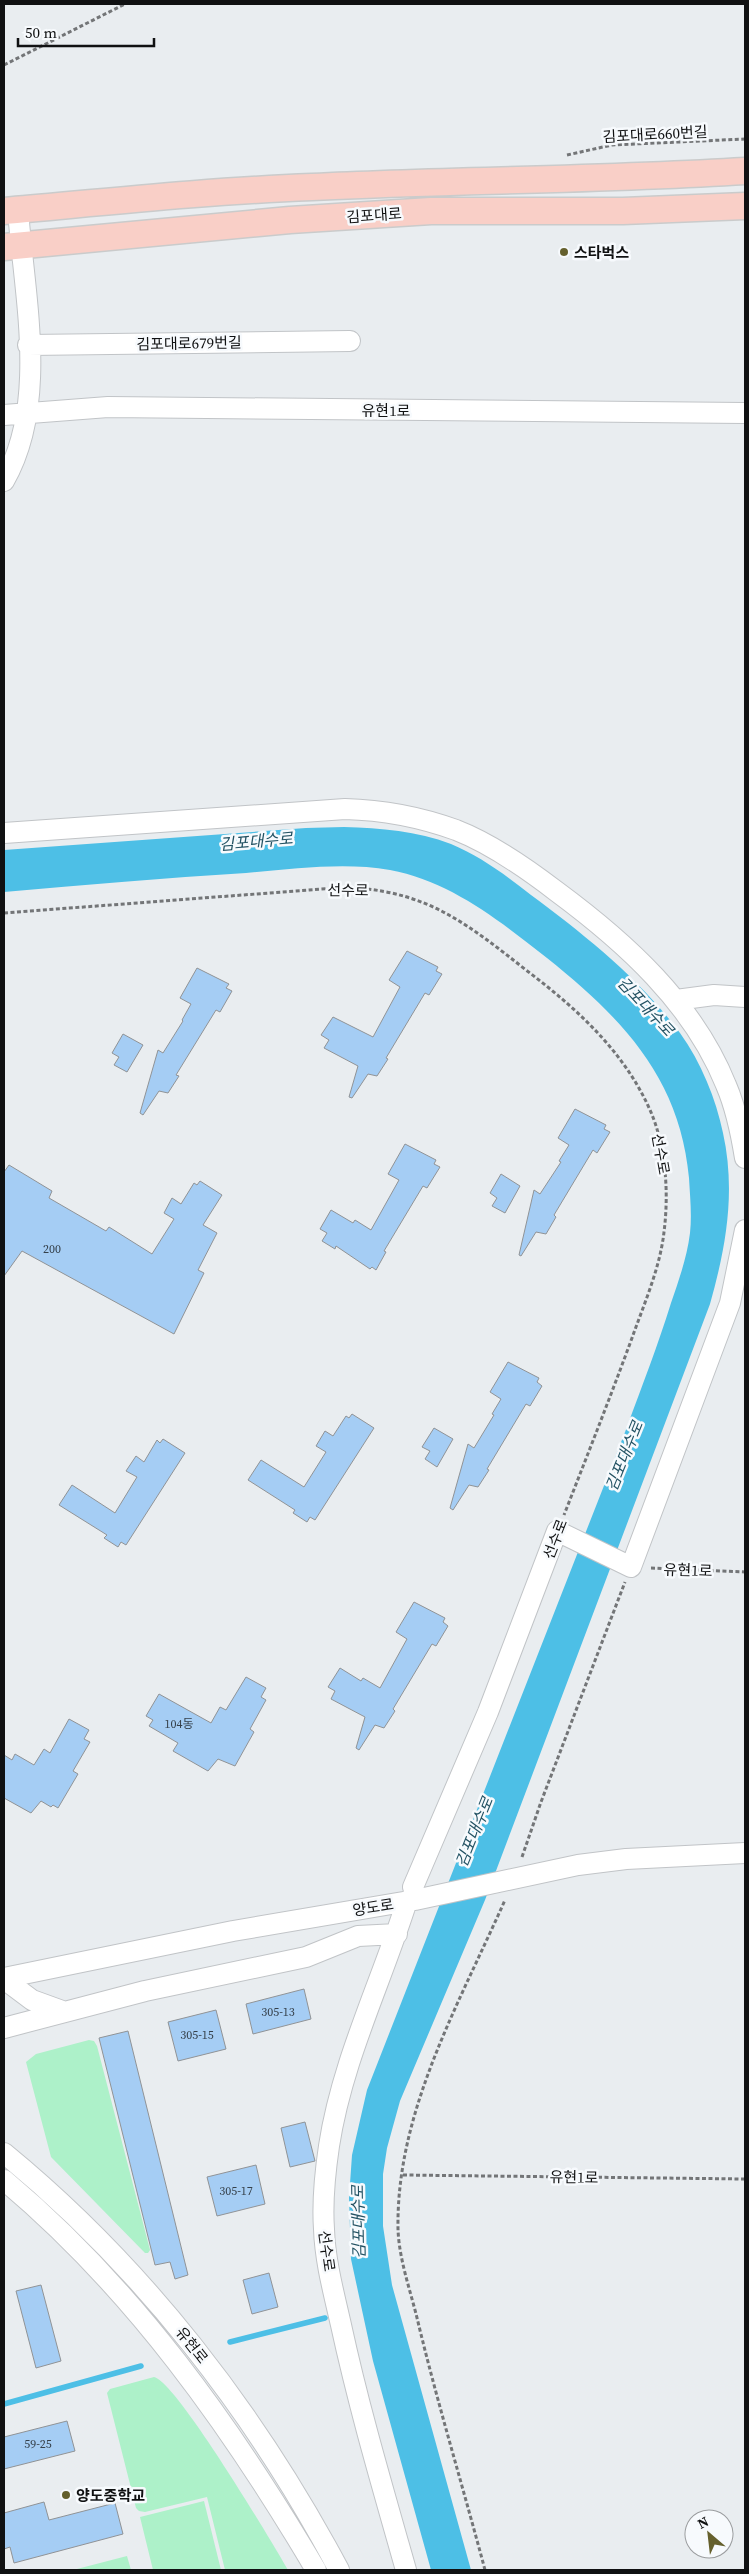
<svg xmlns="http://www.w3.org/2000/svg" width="749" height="2574" font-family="'Source Serif 4','Noto Sans KR',serif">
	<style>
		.green { fill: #adf1c9 }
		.water { fill: #4dbfe6 }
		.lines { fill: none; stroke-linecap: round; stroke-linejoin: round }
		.stream { stroke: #4dbfe6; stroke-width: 5.5 }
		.building { fill: #a5cdf4; stroke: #909396 }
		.minor-casing { stroke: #c1c4c7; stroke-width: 22 }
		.major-casing { stroke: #cacbcb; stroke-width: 29 }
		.path { stroke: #737577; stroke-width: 3; stroke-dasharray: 4 2.5; stroke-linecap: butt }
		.minor { stroke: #fff; stroke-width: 20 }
		.major { stroke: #f9cfc7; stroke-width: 26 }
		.poi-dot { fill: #65602d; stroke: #f7fafd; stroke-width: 2 }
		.labels { text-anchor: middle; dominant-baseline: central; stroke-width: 5; stroke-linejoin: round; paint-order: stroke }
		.number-label { font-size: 12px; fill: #35404a }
		.street-label { font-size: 15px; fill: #101112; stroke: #f7fafd }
		.poi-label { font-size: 15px; font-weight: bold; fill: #101112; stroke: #f7fafd; text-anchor: start }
		.water-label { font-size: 16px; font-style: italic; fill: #235263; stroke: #f7fafd }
	</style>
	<rect width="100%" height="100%" fill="#e9edf0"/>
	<path class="green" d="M 89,2040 L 94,2041 L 97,2046 L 150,2250 L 148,2253 L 145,2253 L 51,2157 L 26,2062 L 36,2054 Z
		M 154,2377 C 176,2381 272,2542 288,2570 L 225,2570 L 207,2497 L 145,2512 L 139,2511 L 136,2508 L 107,2393 L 110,2389 Z
		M 204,2501 L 221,2570 L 153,2570 L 140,2517 Z
		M 127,2556 L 131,2570 L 73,2570 Z"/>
	<path class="water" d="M 344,827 C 381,828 417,831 451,844 C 480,856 507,876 531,895 C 585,935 640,979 680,1033 C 701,1062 716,1099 723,1133 C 736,1192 726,1247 710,1304 L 485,1900 L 400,2101 L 387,2148 L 383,2174 L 383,2226 L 392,2285 L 471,2570 L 431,2570 L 373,2361 L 351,2259 L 349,2198 L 352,2155 L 367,2090 L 627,1427 C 642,1386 658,1345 671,1303 C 679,1280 687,1257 690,1233 C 692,1215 690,1196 689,1178 C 680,1078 622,1018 547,958 C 500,921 450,881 390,870 C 344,862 292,869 246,873 C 165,878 84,885 4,892 L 4,850 L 306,828 Z"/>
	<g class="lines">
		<path class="stream" d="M 230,2342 L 325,2318
			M 4,2404 L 141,2366"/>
	</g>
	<path class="building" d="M 407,951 L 438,967 L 436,971 L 442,974 L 429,995 L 425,993 L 386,1058 L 388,1059 L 377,1076 L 368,1074 L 352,1098 L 349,1097 L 358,1066 L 324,1048 L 329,1040 L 321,1035 L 333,1017 L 373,1037 L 400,987 L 389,980 Z
		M 197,968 L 229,984 L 226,988 L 232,991 L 220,1012 L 216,1010 L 176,1075 L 179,1076 L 168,1093 L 159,1091 L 143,1115 L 140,1113 L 158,1050 L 163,1053 L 183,1021 L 182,1020 L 191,1004 L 180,998 Z
		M 123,1034 L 143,1045 L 127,1072 L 114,1065 L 119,1057 L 112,1053 Z
		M 575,1109 L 606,1125 L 604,1129 L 610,1132 L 597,1153 L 593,1150 L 554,1215 L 556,1217 L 546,1234 L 536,1232 L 521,1256 L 519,1255 L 534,1190 L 540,1194 L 561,1162 L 559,1161 L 569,1145 L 558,1138 Z
		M 405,1144 L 436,1160 L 434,1164 L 440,1167 L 427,1188 L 423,1186 L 384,1251 L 386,1252 L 376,1270 L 372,1267 L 370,1269 L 336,1246 L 335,1249 L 322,1241 L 327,1233 L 320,1229 L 331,1210 L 353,1223 L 355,1220 L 371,1230 L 399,1180 L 388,1174 Z
		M 9,1165 L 52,1191 L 49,1198 L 106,1231 L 109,1227 L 152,1254 L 174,1219 L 164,1213 L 172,1198 L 181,1204 L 194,1183 L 197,1185 L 200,1181 L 222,1195 L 203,1225 L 217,1233 L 198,1270 L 204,1273 L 174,1334 L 22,1251 L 4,1276 L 4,1172 Z
		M 501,1174 L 520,1186 L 505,1213 L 492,1206 L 497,1198 L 490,1193 Z
		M 508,1362 L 539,1378 L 537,1382 L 542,1386 L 530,1406 L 526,1404 L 487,1469 L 489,1470 L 478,1487 L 469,1485 L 453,1510 L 450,1508 L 468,1444 L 474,1448 L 494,1415 L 492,1414 L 501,1399 L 490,1392 Z
		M 352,1414 L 374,1428 L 315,1520 L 310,1517 L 307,1522 L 293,1513 L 295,1510 L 248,1480 L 261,1460 L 304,1487 L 326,1452 L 316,1446 L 325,1431 L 333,1436 L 346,1416 L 349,1418 Z
		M 434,1428 L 453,1439 L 437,1467 L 425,1459 L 430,1451 L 422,1447 Z
		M 163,1439 L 185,1453 L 126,1545 L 121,1542 L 118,1547 L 104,1538 L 107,1535 L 59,1505 L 72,1485 L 115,1513 L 137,1477 L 126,1471 L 136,1456 L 144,1462 L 157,1440 L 160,1443 Z
		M 414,1602 L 445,1618 L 443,1622 L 448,1626 L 436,1646 L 432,1644 L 393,1709 L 395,1711 L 384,1728 L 375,1725 L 359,1750 L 356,1748 L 365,1717 L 331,1699 L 335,1691 L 328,1687 L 340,1668 L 361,1681 L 363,1678 L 380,1688 L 407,1639 L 396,1632 Z
		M 246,1677 L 266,1688 L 261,1697 L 266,1700 L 250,1729 L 254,1732 L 235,1766 L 218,1759 L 208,1771 L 173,1751 L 178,1743 L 149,1726 L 153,1720 L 146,1716 L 159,1694 L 211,1723 L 220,1707 L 226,1710 Z
		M 69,1719 L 89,1730 L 84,1739 L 90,1742 L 73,1771 L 78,1774 L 58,1808 L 53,1805 L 51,1807 L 41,1801 L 31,1813 L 4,1798 L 4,1755 L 12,1760 L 15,1754 L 34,1765 L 44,1749 L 50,1753 Z
		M 304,1989 L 311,2019 L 253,2034 L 246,2004 Z
		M 216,2010 L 226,2049 L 178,2061 L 168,2022 Z
		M 128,2031 L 188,2275 L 175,2279 L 170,2262 L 155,2265 L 99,2038 Z
		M 305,2122 L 315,2161 L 290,2167 L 281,2128 Z
		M 256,2165 L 265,2204 L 217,2216 L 207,2177 Z
		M 269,2273 L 278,2307 L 252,2314 L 243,2280 Z
		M 41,2285 L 61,2361 L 36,2368 L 16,2291 Z
		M 67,2421 L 75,2451 L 4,2469 L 4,2437 Z
		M 44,2502 L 49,2520 L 115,2503 L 123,2534 L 14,2563 L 10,2547 L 4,2549 L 4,2513 Z"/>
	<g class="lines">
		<g class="minor-casing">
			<path id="minor" d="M 28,345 L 350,341
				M 4,415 L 108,407 L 745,413
				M 4,481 C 49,403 24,295 18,210
				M 4,833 L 345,809 C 384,810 420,817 456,830 C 492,844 526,868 556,891 C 625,942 693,1003 726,1085 C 736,1108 741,1133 745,1158
				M 676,1000 L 714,995 L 745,997
				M 413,1887 L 488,1712 L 557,1531 L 631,1567 L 730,1303 L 745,1230
				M 4,1978 L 233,1931 L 415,1900 L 578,1865 L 626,1859 L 745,1853
				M 4,1979 L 32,2000 L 65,2012
				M 4,2028 L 145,1991 L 306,1957 L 358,1936 L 397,1934
				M 4,2153 C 143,2267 255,2412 339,2570
				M 4,2180 C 133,2288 231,2426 316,2570
				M 406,2570 C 383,2489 359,2408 341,2325 C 334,2294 325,2261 324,2229 C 322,2201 325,2173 329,2146 C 342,2061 381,1983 407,1901"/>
		</g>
		<g class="major-casing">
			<path id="major" d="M 4,211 C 106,202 209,191 312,187 C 456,180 601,180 745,171
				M 4,247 L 290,220 L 431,211 L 623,211 L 745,206"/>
		</g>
		<path class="path" d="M 4,65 L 125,4
			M 567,155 L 612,145 L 745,139
			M 4,913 L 309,890 C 324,889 340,887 356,888 C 430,893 470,926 526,970 C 576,1008 624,1051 650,1110 C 666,1146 669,1193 664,1232 C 660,1268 644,1304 632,1338 C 610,1398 587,1456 564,1515
			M 651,1568 L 745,1572
			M 522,1857 L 541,1802 L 625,1582
			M 403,2175 L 745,2179
			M 485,2570 C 463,2487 438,2405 418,2322 C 411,2292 399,2260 398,2229 C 396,2112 459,2004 505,1900"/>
		<use href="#minor" class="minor"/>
		<use href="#major" class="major"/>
	</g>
	<g class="poi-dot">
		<circle cx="564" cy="252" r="5"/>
		<circle cx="66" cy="2495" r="5"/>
	</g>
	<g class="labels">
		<g class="number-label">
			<text x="52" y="1249">200</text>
			<text x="179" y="1724">104동</text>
			<text x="278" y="2012">305-13</text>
			<text x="197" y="2035">305-15</text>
			<text x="236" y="2191">305-17</text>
			<text x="38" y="2444">59-25</text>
		</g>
		<g class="street-label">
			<text transform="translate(655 134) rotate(-3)">김포대로660번길</text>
			<text transform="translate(374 215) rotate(-4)">김포대로</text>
			<text transform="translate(189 343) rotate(-1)">김포대로679번길</text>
			<text x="386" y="410">유현1로</text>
			<text transform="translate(348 890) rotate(1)">선수로</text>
			<text transform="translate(661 1154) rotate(80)">선수로</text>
			<text transform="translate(555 1539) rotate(-69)">선수로</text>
			<text transform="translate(688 1570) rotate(2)">유현1로</text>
			<text transform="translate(373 1907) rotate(-9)">양도로</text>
			<text transform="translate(574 2177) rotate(1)">유현1로</text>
			<text transform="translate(327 2251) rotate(82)">선수로</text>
			<text transform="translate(192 2345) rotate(52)">유현로</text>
		</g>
		<g class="poi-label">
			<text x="574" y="252">스타벅스</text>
			<text x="76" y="2495">양도중학교</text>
		</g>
		<g class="water-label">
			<text transform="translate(256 841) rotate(-5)">김포대수로</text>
			<text transform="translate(646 1006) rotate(47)">김포대수로</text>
			<text transform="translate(624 1456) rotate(-68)">김포대수로</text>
			<text transform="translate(474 1832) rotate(-68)">김포대수로</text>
			<text transform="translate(358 2222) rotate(-91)">김포대수로</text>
		</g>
	</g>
	<rect width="749" height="2574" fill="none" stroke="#101112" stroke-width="10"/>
	<g transform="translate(709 2534) rotate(332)"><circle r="24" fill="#f7fafd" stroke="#9b9d9f"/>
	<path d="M0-4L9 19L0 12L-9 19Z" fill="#65602d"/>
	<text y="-8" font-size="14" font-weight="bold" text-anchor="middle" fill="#101112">N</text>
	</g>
	<path d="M18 38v8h136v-8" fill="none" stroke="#101112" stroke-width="2.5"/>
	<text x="25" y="38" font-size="15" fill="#101112" stroke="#f7fafd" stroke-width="4" paint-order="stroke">50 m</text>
</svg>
